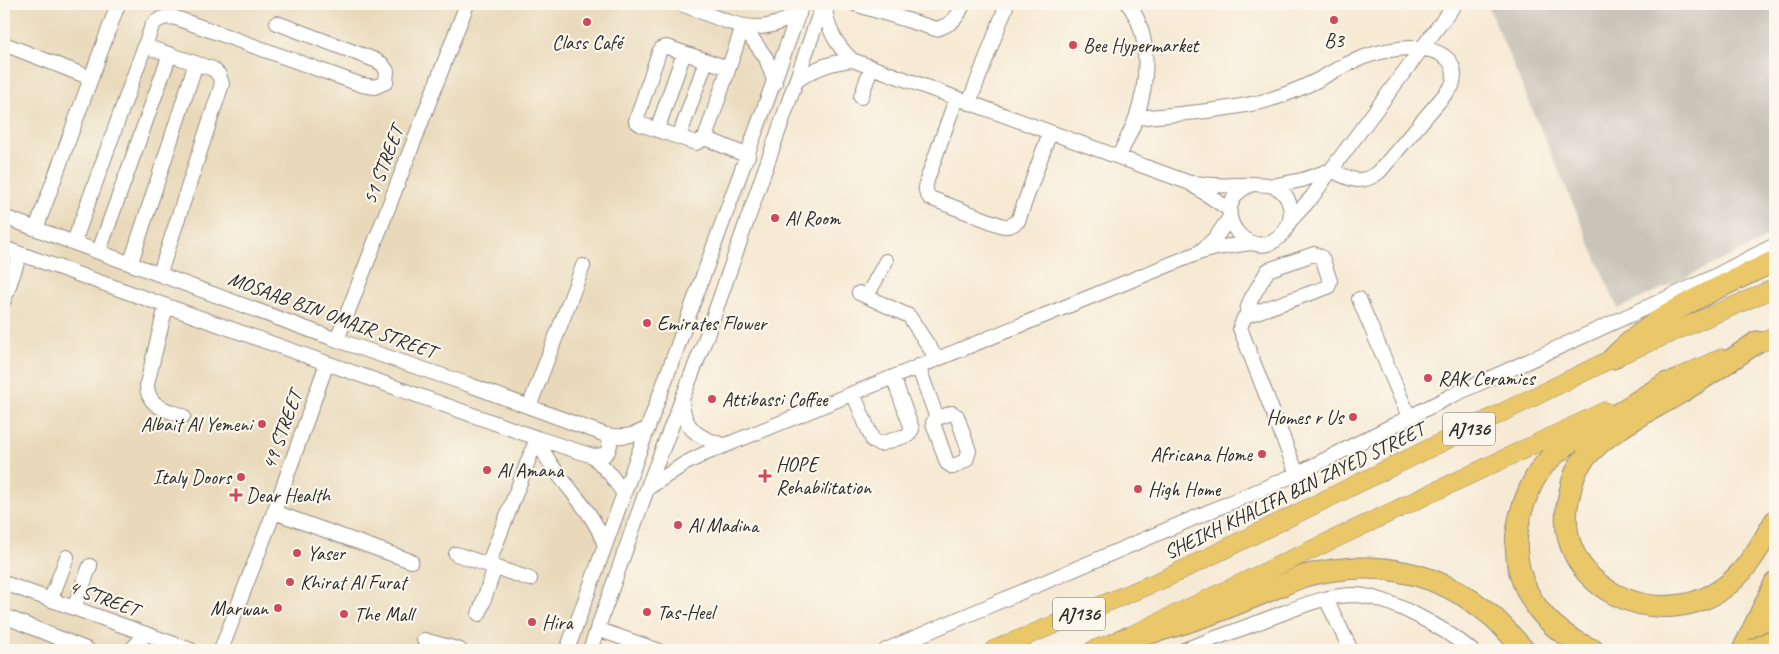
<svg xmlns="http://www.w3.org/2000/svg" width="1779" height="654" font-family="Caveat,sans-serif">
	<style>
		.built { fill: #e9d9ba }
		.industrial { fill: #c9c3b8 }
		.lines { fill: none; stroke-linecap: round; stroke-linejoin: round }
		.minor-casing { stroke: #918a80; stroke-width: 16 }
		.major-casing { stroke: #918a80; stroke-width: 19 }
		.highway-casing { stroke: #918a80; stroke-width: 23 }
		.minor { stroke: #fff; stroke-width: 14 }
		.major { stroke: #eac769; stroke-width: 18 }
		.highway { stroke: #eac769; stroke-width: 21 }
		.highway-bridge-casing { stroke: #918a80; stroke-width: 23; stroke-linecap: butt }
		.highway-bridge { stroke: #eac769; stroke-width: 21 }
		.poi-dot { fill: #d1495b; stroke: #fbf7ec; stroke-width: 2 }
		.labels { text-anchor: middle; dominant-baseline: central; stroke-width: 4.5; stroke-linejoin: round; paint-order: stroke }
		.shield { fill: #fbf7ec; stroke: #696865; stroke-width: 1 }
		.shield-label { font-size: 19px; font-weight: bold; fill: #2b2b2b }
		.poi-label { font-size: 20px; fill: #2b2b2b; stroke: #fbf7ec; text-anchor: start }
		.street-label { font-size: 20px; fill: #2b2b2b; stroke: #fbf7ec }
	</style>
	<rect width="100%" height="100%" fill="#fbf7ec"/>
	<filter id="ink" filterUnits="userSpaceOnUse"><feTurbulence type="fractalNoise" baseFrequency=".02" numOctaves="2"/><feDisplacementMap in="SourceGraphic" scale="10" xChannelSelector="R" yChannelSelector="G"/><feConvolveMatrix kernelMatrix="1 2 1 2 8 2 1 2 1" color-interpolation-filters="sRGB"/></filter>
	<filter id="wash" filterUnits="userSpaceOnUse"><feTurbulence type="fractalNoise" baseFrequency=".0096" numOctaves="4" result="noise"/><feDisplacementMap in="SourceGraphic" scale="20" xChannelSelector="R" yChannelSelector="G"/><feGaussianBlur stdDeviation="1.12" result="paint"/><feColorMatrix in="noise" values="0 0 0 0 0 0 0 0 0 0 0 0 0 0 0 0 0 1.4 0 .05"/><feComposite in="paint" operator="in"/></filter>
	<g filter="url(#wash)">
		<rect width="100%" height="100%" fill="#f7ead5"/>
		<path class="built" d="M 4,4 L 810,4 L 693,328 L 581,650 L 4,650 Z"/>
		<path class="industrial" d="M 1487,4 L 1775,4 L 1775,232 L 1752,246 L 1618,309 Z"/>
	</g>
	<g filter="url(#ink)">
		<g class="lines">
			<g class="minor-casing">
				<path id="minor" d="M 681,4 C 702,11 733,27 755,27 C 770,28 786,20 799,14
					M 825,4 C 826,27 835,44 852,60 L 1190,183 L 1230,210
					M 855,4 L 936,29 C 951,25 958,18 963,4
					M 743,26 L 766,58 L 775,83
					M 4,44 L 91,78
					M 144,46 L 213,69 L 219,75 L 222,84 L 160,273
					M 728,68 L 667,47 L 662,48 L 659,52 L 636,121 L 640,124 L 696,143 L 705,138 L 743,26
					M 796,81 C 813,69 831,62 852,60
					M 861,97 L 871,68
					M 956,99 L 927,180 C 925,188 925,192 930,198 L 1000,225 C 1007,227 1011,226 1018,221 L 1050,132
					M 969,103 L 1007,4
					M 1136,118 C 1178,114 1220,111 1261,102 C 1280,97 1300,89 1318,80 C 1329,74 1340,67 1352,62 C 1376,51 1421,40 1444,56 C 1454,63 1456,74 1452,86 L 1379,172 C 1361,186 1349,179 1331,170 L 1302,180 L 1272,186
					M 657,130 L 684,53
					M 679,137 L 706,61
					M 705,138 L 748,156
					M 1119,157 C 1124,144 1131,132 1136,118 C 1148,84 1152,34 1128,4
					M 1193,183 C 1207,185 1221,186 1235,185 C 1256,185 1283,178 1290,206 C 1292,215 1290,224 1284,232 C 1253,272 1199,206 1252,184
					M 4,217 L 337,340 L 467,384 L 606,435 C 622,438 634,436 648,428
					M 1290,221 L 1312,197 L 1331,170 L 1455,4
					M 36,229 L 118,4
					M 74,242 L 152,26 C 158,18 166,16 176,18 L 362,85 L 375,87 L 386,82 L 387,71 L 382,64 L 375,60 L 277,23
					M 4,248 L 537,438 L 593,456 L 610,474 L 624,494
					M 99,251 L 170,54
					M 1201,251 L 1216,237 L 1230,217
					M 1314,254 L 1321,257 L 1323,260 L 1330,281 L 1328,287 L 1248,315 L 1247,310 L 1251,299 L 1268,270 Z
					M 131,262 L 196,63
					M 859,293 L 909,316 L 937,359
					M 867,296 L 886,261
					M 1359,299 L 1409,417
					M 4,300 L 20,254
					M 166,306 L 147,384 C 147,407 165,409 183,416
					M 1248,315 L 1244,318 L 1240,328 L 1297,474
					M 337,340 L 467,4
					M 918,366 L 937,418
					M 853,393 L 873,441 L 880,444 L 908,435 L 912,429 L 893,377
					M 682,400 C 683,429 698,438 724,445
					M 529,407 L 583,266
					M 952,413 L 957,416 L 969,451 L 966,460 L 953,467 L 947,463 L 933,423 L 935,419 Z
					M 537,438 C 552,478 592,504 605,546
					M 593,456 L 604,455 L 608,451 L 610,445 L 606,435
					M 648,488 L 684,464 L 704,454 L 1198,253 L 1216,248 L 1251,243
					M 274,512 L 411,561
					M 456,554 L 530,579
					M 488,565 L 537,438
					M 4,583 L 191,650
					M 51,599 L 67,557
					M 1326,599 L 1351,650
					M 74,608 L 90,566
					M 479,614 L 495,567
					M 4,616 L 88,650
					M 597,629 L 657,650
					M 424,640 L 460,650
					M 131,650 L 146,634
					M 221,650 L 274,512 L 327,363
					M 567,650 L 802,4
					M 590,650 L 647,489 L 707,335 L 823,4
					M 886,650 L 1297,474 L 1451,396 L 1705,281 L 1775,245
					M 1184,650 C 1212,639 1239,630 1267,619 C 1295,609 1324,595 1355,595 C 1388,596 1446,629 1471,650"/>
			</g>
			<g class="major-casing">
				<path id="major" d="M 1745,348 L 1775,337
					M 1656,388 L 1721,358
					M 993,650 L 1166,578 L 1613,358 L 1775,288
					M 1093,650 L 1123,639 L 1605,411"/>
			</g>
			<g class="highway-casing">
				<path id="highway" d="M 1757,342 C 1730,361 1703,379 1675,396 C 1644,414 1609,430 1585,458 C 1575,468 1572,483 1569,496 C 1547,588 1664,640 1731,582 C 1750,566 1763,541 1775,521
					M 1613,358 C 1657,312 1719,288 1775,261
					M 1123,639 C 1187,627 1244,601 1304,576 C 1373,558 1438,570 1493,617 C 1504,627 1514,639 1524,650
					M 1593,650 C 1533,624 1502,570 1523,506 C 1528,491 1534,477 1544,465 C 1564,442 1593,429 1619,413 C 1635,403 1651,393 1667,383
					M 1743,650 L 1775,583
					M 1755,650 L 1775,622"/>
			</g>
			<use href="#minor" class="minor"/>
			<use href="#major" class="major"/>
			<use href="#highway" class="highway"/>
			<g class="highway-bridge-casing">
				<path id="highway-bridge" d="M 1754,650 L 1775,639"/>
			</g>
			<use href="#highway-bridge" class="highway-bridge"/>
		</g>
	</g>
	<g class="poi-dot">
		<circle cx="1334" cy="20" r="5"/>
		<circle cx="587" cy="22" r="5"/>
		<circle cx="1073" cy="45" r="5"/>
		<circle cx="775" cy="218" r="5"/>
		<circle cx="647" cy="323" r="5"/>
		<circle cx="1428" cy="378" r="5"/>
		<circle cx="712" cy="399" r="5"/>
		<circle cx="1353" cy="417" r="5"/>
		<circle cx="262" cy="424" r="5"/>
		<circle cx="1262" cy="454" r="5"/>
		<circle cx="487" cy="470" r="5"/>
		<path d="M762.5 468.5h5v5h5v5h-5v5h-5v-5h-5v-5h5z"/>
		<circle cx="241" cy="477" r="5"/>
		<circle cx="1138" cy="489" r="5"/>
		<path d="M233.5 487.5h5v5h5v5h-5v5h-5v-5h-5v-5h5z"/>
		<circle cx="678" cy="525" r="5"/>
		<circle cx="297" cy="553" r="5"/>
		<circle cx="290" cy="582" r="5"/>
		<circle cx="278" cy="608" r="5"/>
		<circle cx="647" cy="612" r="5"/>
		<circle cx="344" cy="614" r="5"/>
		<circle cx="532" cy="622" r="5"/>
	</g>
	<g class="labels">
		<g class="shield">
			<rect x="1443" y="412.5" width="52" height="33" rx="4"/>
			<rect x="1053" y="597.5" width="52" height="33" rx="4"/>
		</g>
		<g class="shield-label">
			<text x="1469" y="429">AJ136</text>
			<text x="1079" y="614">AJ136</text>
		</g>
		<g class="poi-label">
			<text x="1334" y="40" text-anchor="middle">B3</text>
			<text x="587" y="42" text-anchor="middle">Class Café</text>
			<text x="1083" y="45">Bee Hypermarket</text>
			<text x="785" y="218">Al Room</text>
			<text x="657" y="323">Emirates Flower</text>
			<text x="1438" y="378">RAK Ceramics</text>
			<text x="722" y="399">Attibassi Coffee</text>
			<text x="1343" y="417" text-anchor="end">Homes r Us</text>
			<text x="252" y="424" text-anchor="end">Albait Al Yemeni</text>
			<text x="1252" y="454" text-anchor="end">Africana Home</text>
			<text x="776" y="464">HOPE<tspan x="776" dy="23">Rehabilitation</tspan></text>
			<text x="497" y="470">Al Amana</text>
			<text x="231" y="477" text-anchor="end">Italy Doors</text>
			<text x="1148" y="489">High Home</text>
			<text x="246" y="495">Dear Health</text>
			<text x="688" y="525">Al Madina</text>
			<text x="307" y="553">Yaser</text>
			<text x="300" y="582">Khirat Al Furat</text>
			<text x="268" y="608" text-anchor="end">Marwan</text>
			<text x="657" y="612">Tas-Heel</text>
			<text x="354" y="614">The Mall</text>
			<text x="542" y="622">Hira</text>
		</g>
		<g class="street-label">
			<text transform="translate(383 165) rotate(-69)">51 STREET</text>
			<text transform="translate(332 315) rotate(20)">MOSAAB BIN OMAIR STREET</text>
			<text transform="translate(282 430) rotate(-70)">49 STREET</text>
			<text transform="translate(1294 491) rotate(-26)">SHEIKH KHALIFA BIN ZAYED STREET</text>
			<text transform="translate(104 598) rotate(20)">4 STREET</text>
		</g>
	</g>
	<rect width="1779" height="654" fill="none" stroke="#fbf7ec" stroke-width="20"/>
</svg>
